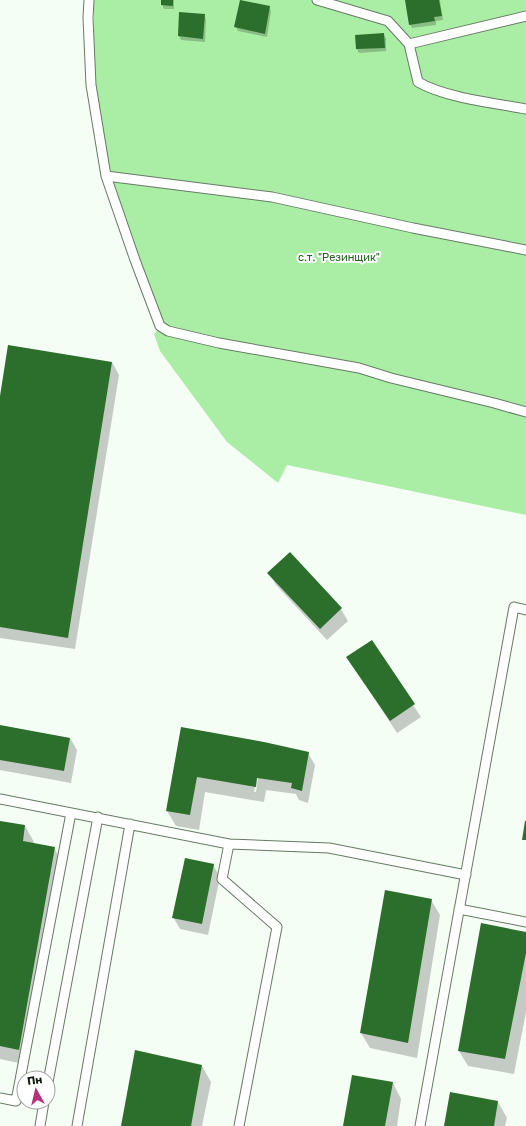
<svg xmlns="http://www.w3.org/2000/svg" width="526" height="1126" font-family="Rubik,sans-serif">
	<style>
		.garden { fill: #aaeea6 }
		.shadow { fill: #0003; fill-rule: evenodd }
		.building { fill: #2c6e2b }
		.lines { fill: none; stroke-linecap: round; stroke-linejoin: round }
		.lane-casing { stroke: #667a65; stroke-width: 11 }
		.lane { stroke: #fff; stroke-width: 9 }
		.labels { text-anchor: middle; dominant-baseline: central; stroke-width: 4; stroke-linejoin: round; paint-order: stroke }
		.park-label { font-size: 11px; fill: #216421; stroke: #fff }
	</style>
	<rect width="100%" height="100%" fill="#f5fef5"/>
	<path class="garden" d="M 94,0 L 526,0 L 526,14 L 420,39 L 407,51 L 414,85 L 437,94 L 526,112 L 526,515 L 287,465 L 278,483 L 227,442 L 160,351 L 154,334 L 163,324 L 119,203 L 107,163 L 94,92 Z
		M 526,17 L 526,106 L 432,88 L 421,81 L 411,45 Z"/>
	<path class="shadow" d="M 162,0 L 174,0 L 174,9 L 164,9 L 162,5 Z
		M 406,0 L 440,0 L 443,20 L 436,21 L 436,25 L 412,28 L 410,24 Z
		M 269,7 L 271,11 L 267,37 L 238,31 L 236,27 Z
		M 204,15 L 206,19 L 205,42 L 181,40 L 179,36 Z
		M 383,34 L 386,38 L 386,51 L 359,53 L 357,49 Z
		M 112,362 L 119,375 L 75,649 L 0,638 L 0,402 Z
		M 269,573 L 341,609 L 348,621 L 327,640 L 276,585 Z
		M 371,642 L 421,717 L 397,733 L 348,658 Z
		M 0,726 L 70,738 L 77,750 L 71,783 L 0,770 Z
		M 181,728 L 308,753 L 315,765 L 308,803 L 299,800 L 296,794 L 266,790 L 264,802 L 205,792 L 199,830 L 176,826 L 167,811 ZM 257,776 L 258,778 L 256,792 L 254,792 Z
		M 0,822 L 25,826 L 34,842 L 33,844 L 54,848 L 63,863 L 28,1065 L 0,1059 Z
		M 213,865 L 220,877 L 208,935 L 180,929 L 173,917 Z
		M 431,900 L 440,915 L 417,1058 L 370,1048 L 361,1033 Z
		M 526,933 L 526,1012 L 514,1074 L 468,1066 L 459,1051 Z
		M 202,1066 L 211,1082 L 202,1126 L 122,1126 Z
		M 393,1083 L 401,1099 L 397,1126 L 344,1126 Z
		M 498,1102 L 507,1118 L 505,1126 L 445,1126 Z"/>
	<path class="building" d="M 161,0 L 173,0 L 173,6 L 161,5 Z
		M 240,0 L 270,6 L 265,34 L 234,27 Z
		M 405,0 L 439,0 L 442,16 L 434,17 L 435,21 L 409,25 Z
		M 179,12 L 205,14 L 203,39 L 178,36 Z
		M 384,33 L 385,48 L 356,49 L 355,35 Z
		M 8,345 L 112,362 L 68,638 L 0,627 L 0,396 Z
		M 290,552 L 342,608 L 320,629 L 267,573 Z
		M 372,640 L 415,704 L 390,721 L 346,657 Z
		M 0,725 L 70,738 L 64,771 L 0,760 Z
		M 181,727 L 264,742 L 309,752 L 302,791 L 291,788 L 292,783 L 257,778 L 256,787 L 197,777 L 190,815 L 166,811 Z
		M 0,821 L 25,825 L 23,841 L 55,847 L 19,1050 L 0,1046 Z
		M 525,821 L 526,821 L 526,840 L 522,840 Z
		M 185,858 L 214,864 L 202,924 L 172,918 Z
		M 385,890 L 432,899 L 408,1043 L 360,1033 Z
		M 481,923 L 526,932 L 526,953 L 505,1059 L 458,1051 Z
		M 135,1050 L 202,1065 L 191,1126 L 121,1126 Z
		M 352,1075 L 393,1082 L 385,1126 L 343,1126 Z
		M 450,1092 L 498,1101 L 494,1126 L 444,1126 Z"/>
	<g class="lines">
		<g class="lane-casing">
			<path id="lane" d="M 89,0 L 88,18 L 91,85 L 106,176 L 135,260 L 160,326 L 168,331 L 219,343 L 359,368 L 391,378 L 494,403 L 526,412
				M 317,0 L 388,21 L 409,44 L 418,82 C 446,98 494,103 526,109
				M 409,44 L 526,16
				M 106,176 L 272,197 L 413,228 L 526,250
				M 0,799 L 229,844 L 329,848 L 466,875
				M 229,844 L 222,879 L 277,927 L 239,1126
				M 459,909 L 526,922
				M 48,1082 L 98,817
				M 0,1098 L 16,1101 L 71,813
				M 40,1126 L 44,1102
				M 77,1126 L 130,824
				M 420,1126 L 514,607 L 526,610"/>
		</g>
		<use href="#lane" class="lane"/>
	</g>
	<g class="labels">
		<g class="park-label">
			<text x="339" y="257">с.т. "Резинщик"</text>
		</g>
	</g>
	<g transform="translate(36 1090) rotate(352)"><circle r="19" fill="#ffffff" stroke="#9fa29f"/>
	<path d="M0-3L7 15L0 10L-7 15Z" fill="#b63177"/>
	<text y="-6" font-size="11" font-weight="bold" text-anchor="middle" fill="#10170f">Пн</text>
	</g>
</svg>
